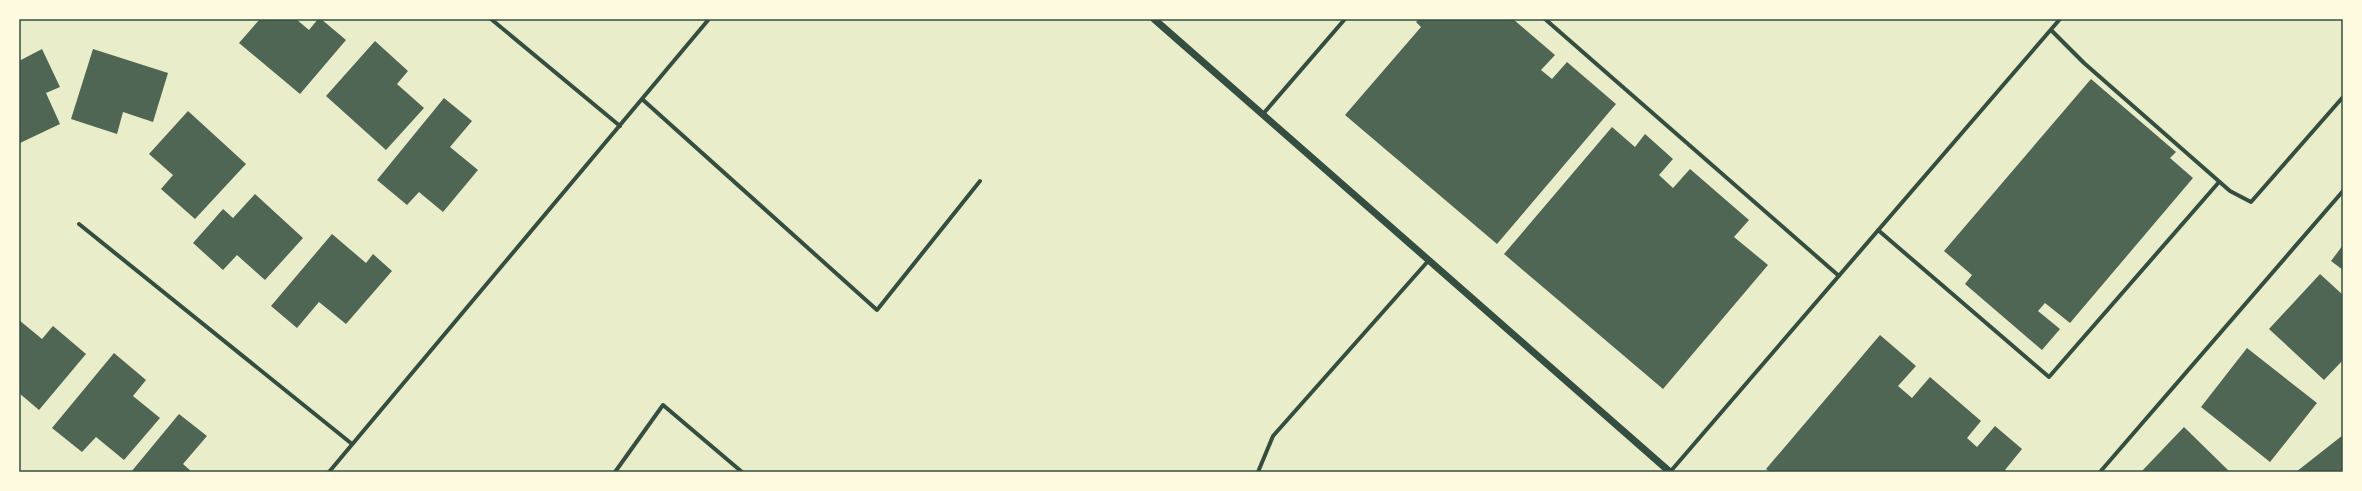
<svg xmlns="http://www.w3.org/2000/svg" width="2362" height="491" font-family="'Roboto Condensed',sans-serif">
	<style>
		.building { fill: #4f6655 }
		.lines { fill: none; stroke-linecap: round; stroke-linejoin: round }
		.minor { stroke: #344e41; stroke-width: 4 }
		.tertiary { stroke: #344e41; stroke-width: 7 }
		.neatline { fill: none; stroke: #344e41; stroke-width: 1.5 }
	</style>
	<rect width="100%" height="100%" fill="#e9edc9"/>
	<path class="building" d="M 260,19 L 296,19 L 309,30 L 318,19 L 321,19 L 346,40 L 300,94 L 239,43 Z
		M 1419,19 L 1513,19 L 1555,55 L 1541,70 L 1552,79 L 1567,62 L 1616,104 L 1497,244 L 1345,115 L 1421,27 L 1416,22 Z
		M 375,41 L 408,71 L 397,84 L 424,108 L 386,150 L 326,96 Z
		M 42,49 L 60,87 L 46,93 L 60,124 L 20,143 L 19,61 Z
		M 93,49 L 168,73 L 153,122 L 123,112 L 117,134 L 71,119 Z
		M 2091,79 L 2176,152 L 2170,158 L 2193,178 L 2070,323 L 2045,303 L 2038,311 L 2060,329 L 2042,350 L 1965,284 L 1972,275 L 1944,251 Z
		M 444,98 L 472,121 L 450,147 L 478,170 L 443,212 L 419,192 L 407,205 L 377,180 Z
		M 188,111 L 246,164 L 195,219 L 161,189 L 173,175 L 149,154 Z
		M 1612,127 L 1635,147 L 1645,134 L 1673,159 L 1659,175 L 1673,188 L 1690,169 L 1749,220 L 1734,237 L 1768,265 L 1663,389 L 1504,254 Z
		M 255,194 L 303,238 L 265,280 L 237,255 L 223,270 L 193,243 L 223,209 L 233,218 Z
		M 332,234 L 366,263 L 373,254 L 392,271 L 346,324 L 319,302 L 297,328 L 271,306 Z
		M 2343,245 L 2343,270 L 2331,261 Z
		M 2320,274 L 2343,295 L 2343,360 L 2324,380 L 2269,329 Z
		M 19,320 L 42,339 L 53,326 L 86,354 L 39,410 L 19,393 Z
		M 1880,335 L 1916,366 L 1898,386 L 1912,398 L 1930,377 L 1981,421 L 1967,438 L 1977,447 L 1995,426 L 2022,449 L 2005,470 L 2008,472 L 1770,472 L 1766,469 Z
		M 2247,348 L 2317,403 L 2270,462 L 2201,407 Z
		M 114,353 L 146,380 L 133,396 L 160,418 L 124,460 L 96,437 L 82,452 L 52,428 Z
		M 179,414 L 207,436 L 183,464 L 192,472 L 131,472 Z
		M 2184,427 L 2230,472 L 2141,472 Z
		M 2343,435 L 2343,472 L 2296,472 Z"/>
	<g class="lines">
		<path class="minor" d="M 491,19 L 620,126
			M 1545,19 L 1839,276
			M 2051,30 L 2084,63 L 2230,191 L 2251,202 L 2343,97
			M 642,99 L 877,310 L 980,181
			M 1263,114 L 1345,19
			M 79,224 L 352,444
			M 1878,230 L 2049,377 L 2219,182
			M 329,472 L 709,19
			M 615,472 L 663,405 L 742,472
			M 1258,472 L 1273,436 L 1429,260
			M 1670,472 L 2060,19
			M 2100,472 L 2343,191"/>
		<path class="tertiary" d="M 1154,19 L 1670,472"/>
	</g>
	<rect width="2362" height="491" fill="none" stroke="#fefae0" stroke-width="40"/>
	<rect x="20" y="20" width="2322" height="451" class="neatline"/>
</svg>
